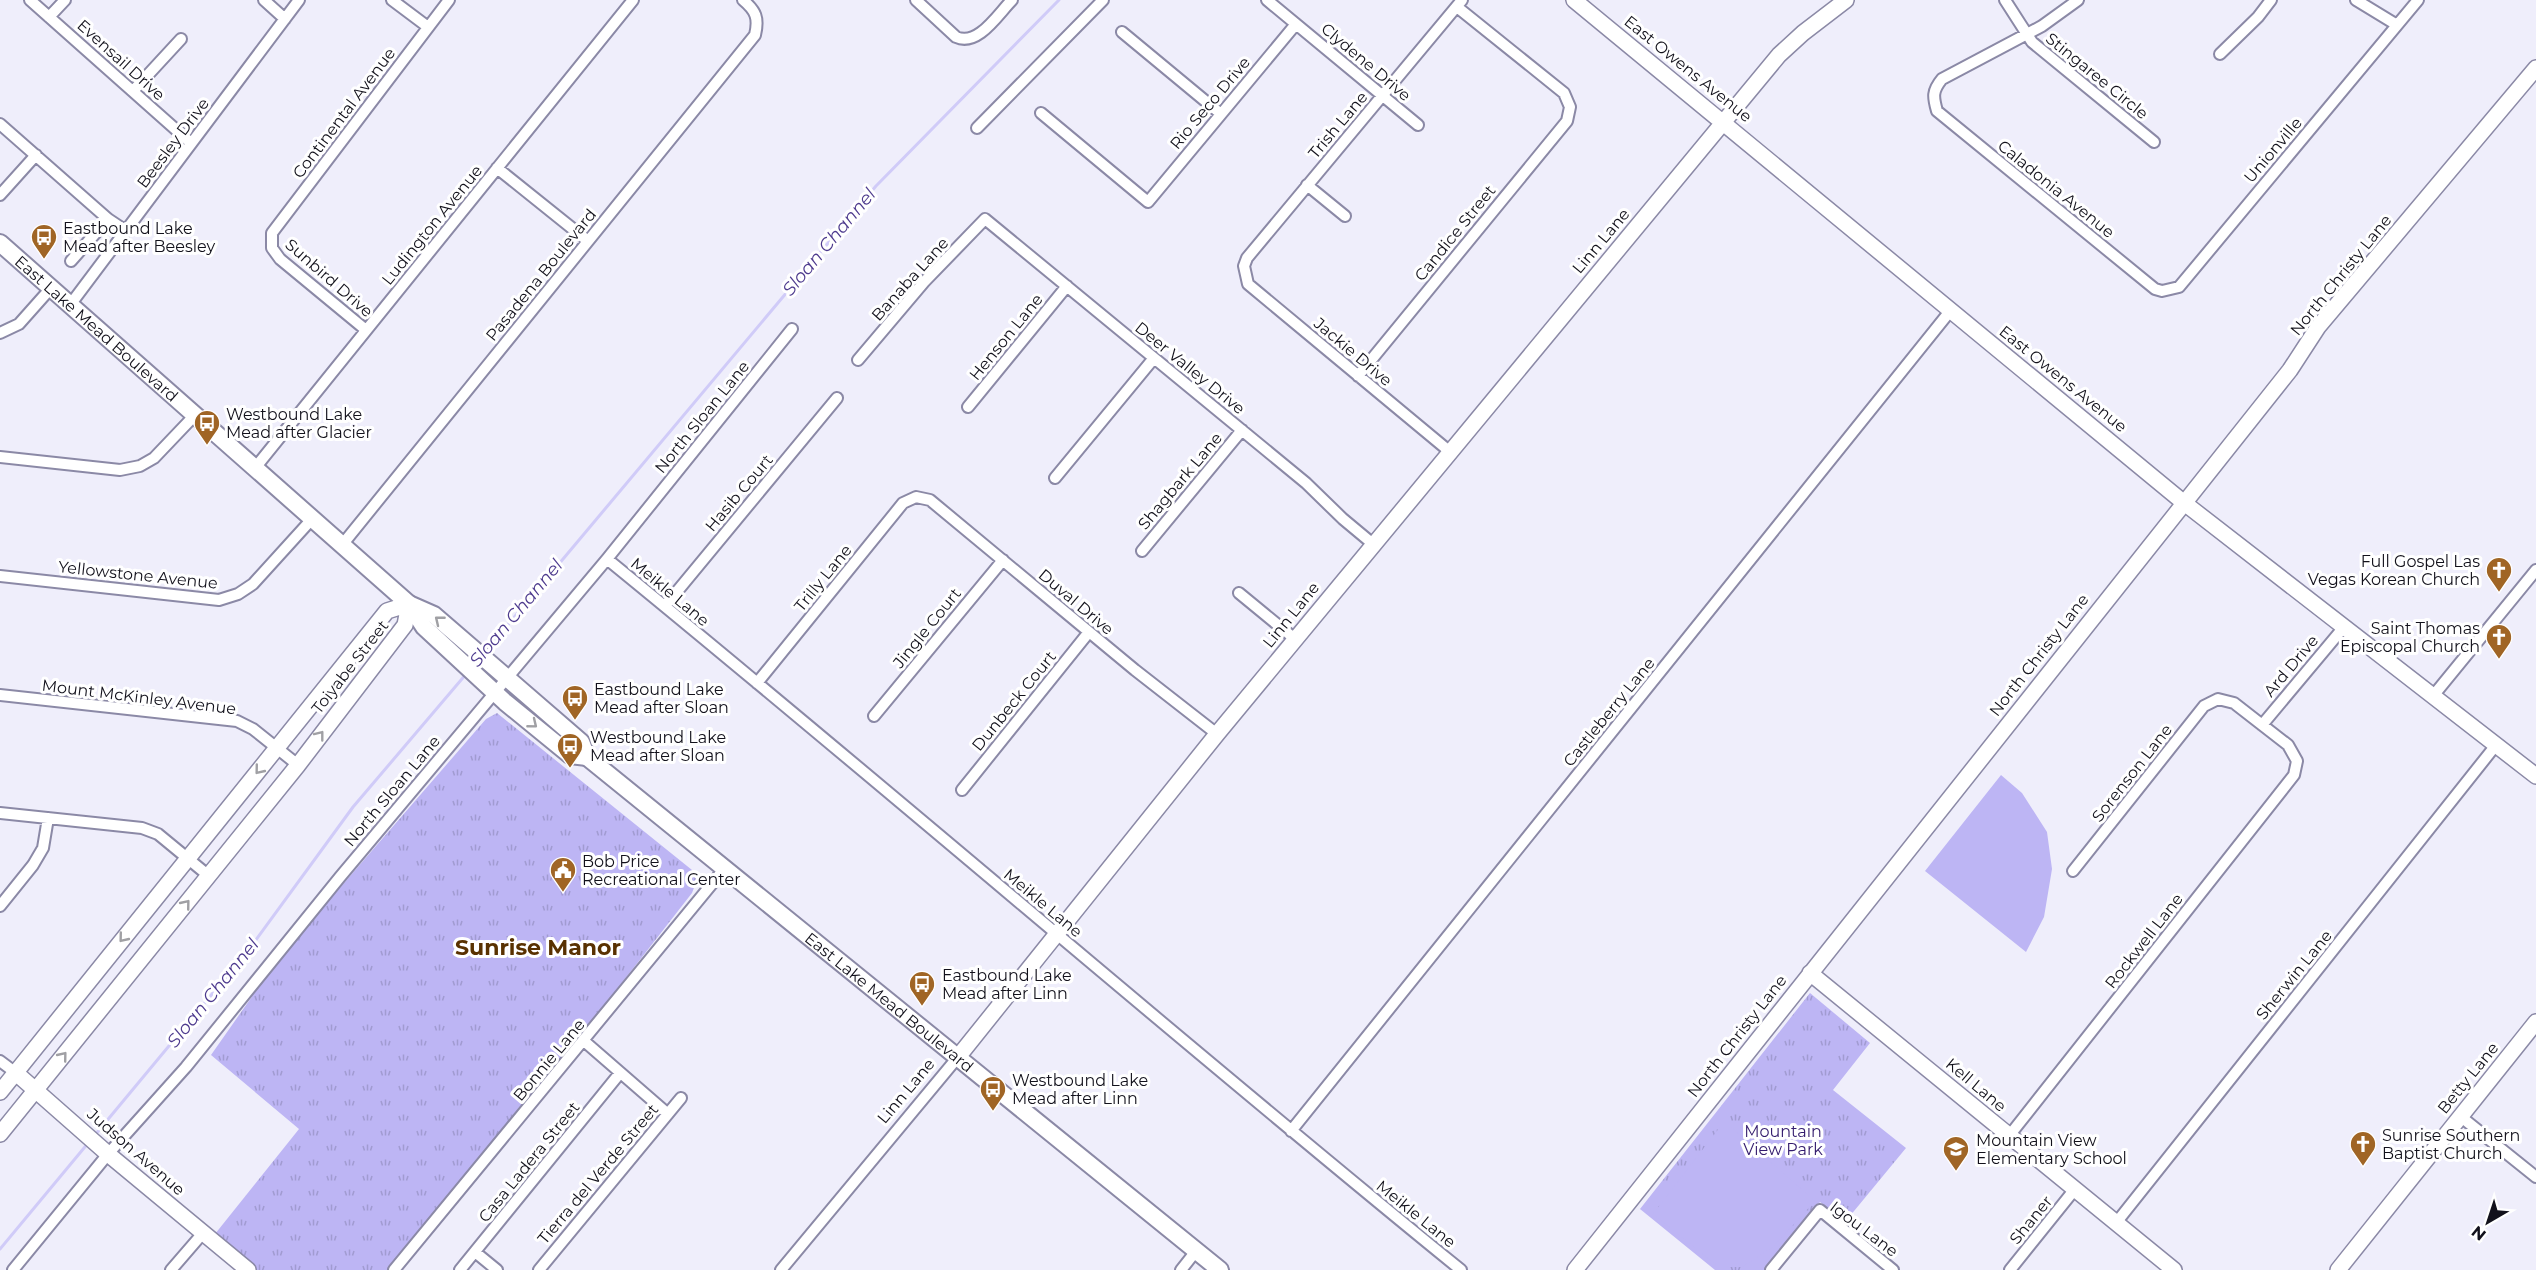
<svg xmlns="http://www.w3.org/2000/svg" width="2536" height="1270" font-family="Montserrat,sans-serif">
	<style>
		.grass { fill: url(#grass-tufts) }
		.garden { fill: #bdb5f4 }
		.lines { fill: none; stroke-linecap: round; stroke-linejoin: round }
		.stream { stroke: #d0cbf8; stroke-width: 3 }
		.street-casing { stroke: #8b89a6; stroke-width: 14 }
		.secondary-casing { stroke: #8b89a6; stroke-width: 18 }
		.primary-casing { stroke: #8b89a6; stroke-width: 20 }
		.street { stroke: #fff; stroke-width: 10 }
		.secondary { stroke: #fff; stroke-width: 15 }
		.primary { stroke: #fff; stroke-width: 16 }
		.oneway { stroke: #a0a0a4 }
		.labels { text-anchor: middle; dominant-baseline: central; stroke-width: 6; stroke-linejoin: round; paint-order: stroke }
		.street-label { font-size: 16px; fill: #12111b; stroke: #fff }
		.poi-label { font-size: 16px; fill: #12111b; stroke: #fff; text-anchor: start }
		.park-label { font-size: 16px; fill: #331b6d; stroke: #fff }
		.water-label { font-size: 18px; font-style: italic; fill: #4d3a8e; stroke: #fff }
		.district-label { font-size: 22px; font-weight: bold; fill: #593101; stroke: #fff }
	</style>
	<defs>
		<pattern id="grass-tufts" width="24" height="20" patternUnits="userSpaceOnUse" patternTransform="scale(1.5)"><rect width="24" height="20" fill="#bdb5f4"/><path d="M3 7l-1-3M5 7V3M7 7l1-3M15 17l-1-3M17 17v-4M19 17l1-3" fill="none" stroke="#a19bd1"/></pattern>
	</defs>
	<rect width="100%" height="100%" fill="#efeefb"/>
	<path class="grass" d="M 497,713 L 692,870 L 697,880 L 692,893 L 462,1188 L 394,1270 L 248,1270 L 211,1239 L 299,1129 L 211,1055 L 251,998 L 266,973 L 486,719 Z
		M 1810,993 L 1870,1043 L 1833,1090 L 1906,1148 L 1845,1222 L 1820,1202 L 1765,1270 L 1715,1270 L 1640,1209 Z"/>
	<path class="garden" d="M 2001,775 L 2022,793 L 2047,832 L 2052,869 L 2044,917 L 2026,952 L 1925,871 Z
		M 1720,1127 L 1731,1127 L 1815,1201 L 1773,1247 L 1742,1267 L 1719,1267 L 1653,1214 Z"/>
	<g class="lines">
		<path class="stream" d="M 485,652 L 876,186 L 1059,0
			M 95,1135 L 247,952 L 353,807 L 467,673
			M 0,1249 L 89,1142"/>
		<g class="street-casing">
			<path id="street" d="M 30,0 L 191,143
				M 264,0 L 285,19
				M 392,0 L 428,27
				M 916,0 L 956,37 C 978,47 998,14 1012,0
				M 1267,0 L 1418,125
				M 2005,0 L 2032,42 L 2154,142
				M 2078,0 L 2042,26 L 1942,79 C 1932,91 1933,97 1937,111 L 2155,289 L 2162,291 L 2179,287 L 2418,0
				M 2356,0 L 2397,25
				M 49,17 L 65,0
				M 1122,32 L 1221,114
				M 2220,54 L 2258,17 L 2271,0
				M 133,91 L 181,39
				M 1041,113 L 1148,202 L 1296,24
				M 0,124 L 108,219 L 126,231
				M 977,128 L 1103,0
				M 497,168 L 588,241
				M 1307,185 L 1345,216
				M 0,195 L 36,155
				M 71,261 L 108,219
				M 70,305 L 299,0
				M 366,330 L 280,259 L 272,248 L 272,233 L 449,0
				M 0,333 L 19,324 L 51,288
				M 858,360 L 924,282 L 985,219 L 1306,483 L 1343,519 L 1373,544
				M 1358,376 L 1567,121 L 1570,107 L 1564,93 L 1457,7
				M 968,407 L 1067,286
				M 1449,451 L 1248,284 L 1244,266 L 1247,258 L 1462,0
				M 0,457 L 120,470 L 140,466 L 154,458 L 195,415
				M 255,468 L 633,0
				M 1055,478 L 1154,358
				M 342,545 L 755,35 C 759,18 756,11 743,0
				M 1142,551 L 1242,430
				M 607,559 C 894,793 1173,1036 1461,1270
				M 0,576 L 219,600 L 238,594 L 253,584 L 312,519
				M 1239,593 L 1295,639
				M 665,606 L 837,398
				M 757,683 L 903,503 L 916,497 L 930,500 L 1135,670 L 1217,734
				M 0,695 L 237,721 L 253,729 L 298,765
				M 2433,696 L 2536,570
				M 874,716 L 1003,560
				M 2262,725 L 2344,627
				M 962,790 L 1089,632
				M 0,813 L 142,828 L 158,834 L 209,876
				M 0,906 L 33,865 L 43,848 L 48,818
				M 584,1041 L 668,1114
				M 0,1061 L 16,1073
				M 2460,1116 L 2536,1177
				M 1291,1131 L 1951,310
				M 2009,1136 L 2294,775 L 2297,761 L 2288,745 L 2234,703 L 2218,699 L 2204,706 L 2073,871
				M 2116,1223 L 2496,745
				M 475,1252 L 497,1270
				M 13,1270 L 108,1154 L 186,1067 L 340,877 L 607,559 L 792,329
				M 171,1270 L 203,1233
				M 394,1270 L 725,868
				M 460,1270 L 620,1073
				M 539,1270 L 681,1098
				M 781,1270 L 958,1057
				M 1181,1270 L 1196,1251
				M 1771,1270 L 1820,1210 L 1893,1270
				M 2010,1270 L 2075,1189"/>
		</g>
		<g class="secondary-casing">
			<path id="secondary" d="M 1574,0 L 2183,502 L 2536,776
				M 1810,973 L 2174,1270
				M 958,1057 L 1217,734 L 1779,55 L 1803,33 L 1846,0
				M 16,1073 L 108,1154 L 248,1270
				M 0,1092 L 387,611 L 409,604 L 405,625 L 298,765 L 0,1134
				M 1575,1270 L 2290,370 L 2318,327 L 2536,68
				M 2338,1270 L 2536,1022"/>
		</g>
		<g class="primary-casing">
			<g id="primary">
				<path id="s1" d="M 0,243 L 409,604 L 424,627 L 505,702 L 570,755 L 587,757"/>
				<path id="s2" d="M 409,604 L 434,615 L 581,742 L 587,757 L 1220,1270"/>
			</g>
		</g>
		<use href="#street" class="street"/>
		<use href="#secondary" class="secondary"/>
		<use href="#primary" class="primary"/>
	</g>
	<defs><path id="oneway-chevron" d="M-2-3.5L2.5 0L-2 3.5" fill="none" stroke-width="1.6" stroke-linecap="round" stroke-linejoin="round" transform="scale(1.5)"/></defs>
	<g class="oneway">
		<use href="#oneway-chevron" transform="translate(439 620) rotate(-141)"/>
		<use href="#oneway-chevron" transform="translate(533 724) rotate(39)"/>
		<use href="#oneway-chevron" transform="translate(320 735) rotate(-52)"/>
		<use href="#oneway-chevron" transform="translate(259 770) rotate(129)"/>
		<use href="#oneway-chevron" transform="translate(186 904) rotate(-51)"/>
		<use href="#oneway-chevron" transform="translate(123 938) rotate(129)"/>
		<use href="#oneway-chevron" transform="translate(63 1056) rotate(-51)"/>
	</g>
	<defs>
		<g id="bus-pin" transform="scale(1.35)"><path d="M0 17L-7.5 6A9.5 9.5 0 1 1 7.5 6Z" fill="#a06525" stroke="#fff"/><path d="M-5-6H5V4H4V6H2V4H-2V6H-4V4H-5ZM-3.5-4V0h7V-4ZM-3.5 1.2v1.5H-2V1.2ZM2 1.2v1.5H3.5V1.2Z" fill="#fff"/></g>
		<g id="church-pin" transform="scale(1.35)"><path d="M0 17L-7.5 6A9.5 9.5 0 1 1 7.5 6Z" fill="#a06525" stroke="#fff"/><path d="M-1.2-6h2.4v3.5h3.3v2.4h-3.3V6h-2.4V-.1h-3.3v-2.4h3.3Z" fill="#fff"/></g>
		<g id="civic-pin" transform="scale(1.35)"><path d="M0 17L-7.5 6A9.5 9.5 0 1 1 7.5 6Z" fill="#a06525" stroke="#fff"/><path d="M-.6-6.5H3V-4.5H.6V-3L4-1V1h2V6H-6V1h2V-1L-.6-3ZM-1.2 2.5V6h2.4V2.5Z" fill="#fff"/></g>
		<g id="school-pin" transform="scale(1.35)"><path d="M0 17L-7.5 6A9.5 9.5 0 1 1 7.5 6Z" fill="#a06525" stroke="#fff"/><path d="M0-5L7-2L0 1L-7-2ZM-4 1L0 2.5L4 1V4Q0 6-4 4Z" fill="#fff"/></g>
	</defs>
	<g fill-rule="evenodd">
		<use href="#bus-pin" x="44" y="237"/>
		<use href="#bus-pin" x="207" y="423"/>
		<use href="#church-pin" x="2499" y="570"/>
		<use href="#church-pin" x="2499" y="637"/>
		<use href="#bus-pin" x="575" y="698"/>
		<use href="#bus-pin" x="570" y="746"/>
		<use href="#civic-pin" x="563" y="870"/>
		<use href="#bus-pin" x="922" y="984"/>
		<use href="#bus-pin" x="993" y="1089"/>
		<use href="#church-pin" x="2363" y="1144"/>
		<use href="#school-pin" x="1956" y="1149"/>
	</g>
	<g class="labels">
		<g class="street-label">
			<text transform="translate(121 60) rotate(42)">Evensail Drive</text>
			<text transform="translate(1366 62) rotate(40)">Clydene Drive</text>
			<text transform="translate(1688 69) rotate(39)">East Owens Avenue</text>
			<text transform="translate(2097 76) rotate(39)">Stingaree Circle</text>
			<text transform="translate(1210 103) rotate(-50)">Rio Seco Drive</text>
			<text transform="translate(344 113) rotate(-53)">Continental Avenue</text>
			<text transform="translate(1338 125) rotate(-50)">Trish Lane</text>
			<text transform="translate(173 143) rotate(-53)">Beesley Drive</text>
			<text transform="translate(2273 150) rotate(-50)">Unionville</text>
			<text transform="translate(2056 189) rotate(39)">Caladonia Avenue</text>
			<text transform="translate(432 225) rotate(-51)">Ludington Avenue</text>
			<text transform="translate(1455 233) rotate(-51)">Candice Street</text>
			<text transform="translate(1601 241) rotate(-50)">Linn Lane</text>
			<text transform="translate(541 275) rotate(-51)">Pasadena Boulevard</text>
			<text transform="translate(2341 275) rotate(-51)">North Christy Lane</text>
			<text transform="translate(329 278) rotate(41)">Sunbird Drive</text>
			<text transform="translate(910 279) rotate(-48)">Banaba Lane</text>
			<text stroke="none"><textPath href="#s1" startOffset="129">East Lake Mead Boulevard</textPath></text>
			<text transform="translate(1006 337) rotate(-51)">Henson Lane</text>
			<text transform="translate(1353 352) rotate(40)">Jackie Drive</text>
			<text transform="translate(1190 368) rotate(39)">Deer Valley Drive</text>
			<text transform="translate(2063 379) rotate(39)">East Owens Avenue</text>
			<text transform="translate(702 417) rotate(-51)">North Sloan Lane</text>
			<text transform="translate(1180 481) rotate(-50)">Shagbark Lane</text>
			<text transform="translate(739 493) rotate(-50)">Hasib Court</text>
			<text transform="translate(138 575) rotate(6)">Yellowstone Avenue</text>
			<text transform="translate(823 578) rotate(-51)">Trilly Lane</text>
			<text transform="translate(670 592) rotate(40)">Meikle Lane</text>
			<text transform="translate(1076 602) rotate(40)">Duval Drive</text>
			<text transform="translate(1291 615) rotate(-51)">Linn Lane</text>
			<text transform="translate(927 628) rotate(-51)">Jingle Court</text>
			<text transform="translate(2039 655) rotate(-52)">North Christy Lane</text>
			<text transform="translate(2291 666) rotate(-50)">Ard Drive</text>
			<text transform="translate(350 667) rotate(-52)">Toiyabe Street</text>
			<text transform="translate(139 697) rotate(7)">Mount McKinley Avenue</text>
			<text transform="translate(1014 701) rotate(-51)">Dunbeck Court</text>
			<text transform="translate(1609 712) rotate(-51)">Castleberry Lane</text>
			<text transform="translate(2132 773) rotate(-52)">Sorenson Lane</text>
			<text transform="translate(392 791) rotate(-50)">North Sloan Lane</text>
			<text transform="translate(1043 903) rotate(40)">Meikle Lane</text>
			<text transform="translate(2144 941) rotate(-52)">Rockwell Lane</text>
			<text transform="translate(2294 975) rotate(-51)">Sherwin Lane</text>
			<text stroke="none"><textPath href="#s2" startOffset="627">East Lake Mead Boulevard</textPath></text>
			<text transform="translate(1737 1036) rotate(-52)">North Christy Lane</text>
			<text transform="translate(549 1060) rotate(-50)">Bonnie Lane</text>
			<text transform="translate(2468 1078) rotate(-51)">Betty Lane</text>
			<text transform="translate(1976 1085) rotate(40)">Kell Lane</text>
			<text transform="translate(906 1091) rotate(-50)">Linn Lane</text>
			<text transform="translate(136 1152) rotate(41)">Judson Avenue</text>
			<text transform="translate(529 1162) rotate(-51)">Casa Ladera Street</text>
			<text transform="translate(598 1174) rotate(-50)">Tierra del Verde Street</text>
			<text transform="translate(1416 1214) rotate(39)">Meikle Lane</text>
			<text transform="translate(2031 1220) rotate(-51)">Shaner</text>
			<text transform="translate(1864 1229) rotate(37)">Igou Lane</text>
		</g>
		<g class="poi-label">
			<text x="63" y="228">Eastbound Lake<tspan x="63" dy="18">Mead after Beesley</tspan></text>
			<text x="226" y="414">Westbound Lake<tspan x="226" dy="18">Mead after Glacier</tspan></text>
			<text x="2480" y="561" text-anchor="end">Full Gospel Las<tspan x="2480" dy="18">Vegas Korean Church</tspan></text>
			<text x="2480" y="628" text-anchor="end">Saint Thomas<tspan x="2480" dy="18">Episcopal Church</tspan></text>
			<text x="594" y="689">Eastbound Lake<tspan x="594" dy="18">Mead after Sloan</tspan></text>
			<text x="590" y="737">Westbound Lake<tspan x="590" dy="18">Mead after Sloan</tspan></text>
			<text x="582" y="861">Bob Price<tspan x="582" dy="18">Recreational Center</tspan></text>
			<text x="942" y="975">Eastbound Lake<tspan x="942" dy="18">Mead after Linn</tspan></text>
			<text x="1012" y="1080">Westbound Lake<tspan x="1012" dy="18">Mead after Linn</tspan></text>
			<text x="2382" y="1135">Sunrise Southern<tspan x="2382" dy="18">Baptist Church</tspan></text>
			<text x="1976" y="1140">Mountain View<tspan x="1976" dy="18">Elementary School</tspan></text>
		</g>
		<g class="park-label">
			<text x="1783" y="1131">Mountain<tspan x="1783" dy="18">View Park</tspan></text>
		</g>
		<g class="water-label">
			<text transform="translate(829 242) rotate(-50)">Sloan Channel</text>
			<text transform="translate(516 613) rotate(-50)">Sloan Channel</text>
			<text transform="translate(213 993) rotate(-51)">Sloan Channel</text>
		</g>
		<g class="district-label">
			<text x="538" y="947">Sunrise Manor</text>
		</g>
	</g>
	<g transform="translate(2488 1222) rotate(219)" stroke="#ffffff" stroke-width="4.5" paint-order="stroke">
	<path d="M0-4.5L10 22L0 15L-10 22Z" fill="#12111b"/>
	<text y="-9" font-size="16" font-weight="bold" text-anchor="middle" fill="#12111b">N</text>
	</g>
</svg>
